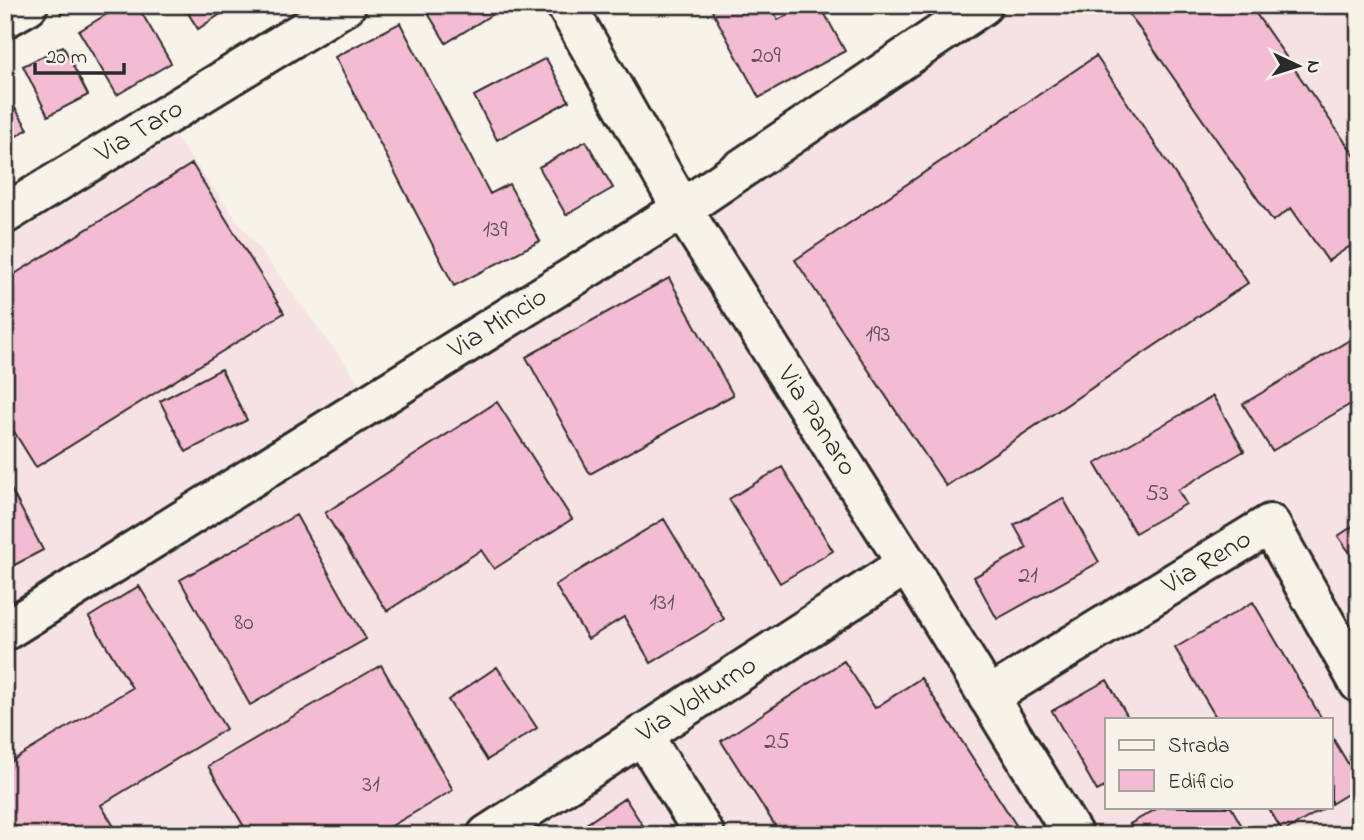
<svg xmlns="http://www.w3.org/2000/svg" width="1364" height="840" font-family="'Indie Flower',sans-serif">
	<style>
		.built { fill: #f6e2e2; fill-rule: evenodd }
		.building { fill: #f4bcd3; stroke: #2b2b2b; stroke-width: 2 }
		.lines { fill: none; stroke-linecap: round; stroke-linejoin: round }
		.minor-casing { stroke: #2b2b2b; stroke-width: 44 }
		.major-casing { stroke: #2b2b2b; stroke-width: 44 }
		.path { stroke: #2b2b2b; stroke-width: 4.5; stroke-dasharray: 5 5; stroke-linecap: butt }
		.minor { stroke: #f7f3e8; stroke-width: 38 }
		.major { stroke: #f7f3e8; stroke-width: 38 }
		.labels { text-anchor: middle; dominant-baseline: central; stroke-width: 7; stroke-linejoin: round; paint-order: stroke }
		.number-label { font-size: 24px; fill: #5d4f55 }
		.street-label { font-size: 28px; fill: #2b2b2b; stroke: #f7f3e8 }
	</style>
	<rect width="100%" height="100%" fill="#f7f3e8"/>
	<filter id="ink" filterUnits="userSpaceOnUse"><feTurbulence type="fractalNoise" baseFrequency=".0143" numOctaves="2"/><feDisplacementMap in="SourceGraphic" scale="14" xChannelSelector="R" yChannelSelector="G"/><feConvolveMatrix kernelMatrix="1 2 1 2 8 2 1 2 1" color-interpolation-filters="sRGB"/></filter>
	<g filter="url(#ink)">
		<path class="built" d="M 1009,5 L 1359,5 L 1359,835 L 5,835 L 5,241 L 175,137 L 379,409 ZM 1107,719 L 1331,719 L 1331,807 L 1107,807 Z"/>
		<path class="building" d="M 122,5 L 137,5 L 171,63 L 117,95 L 79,31 Z
			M 183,5 L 234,5 L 198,29 Z
			M 423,5 L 507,5 L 446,43 Z
			M 709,5 L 770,5 L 778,20 L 806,5 L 820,5 L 845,51 L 759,98 Z
			M 1123,5 L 1250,5 L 1359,162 L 1359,240 L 1328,261 L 1291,208 L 1273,221 Z
			M 400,23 L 490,194 L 509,184 L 540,241 L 454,286 L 335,57 Z
			M 63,46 L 88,95 L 48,116 L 23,66 Z
			M 1096,56 L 1248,283 L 946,486 L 795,260 Z
			M 546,58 L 569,101 L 497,140 L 474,96 Z
			M 5,92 L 28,129 L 5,143 Z
			M 586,141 L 613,188 L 566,215 L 539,167 Z
			M 192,164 L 284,313 L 36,467 L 5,417 L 5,280 Z
			M 669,278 L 733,395 L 590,474 L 526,357 Z
			M 1358,335 L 1359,399 L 1272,451 L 1243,404 Z
			M 221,369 L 247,420 L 186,452 L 160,401 Z
			M 1213,396 L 1244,451 L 1178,490 L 1186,504 L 1135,533 L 1095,464 Z
			M 497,402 L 572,519 L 494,569 L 481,550 L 387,611 L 325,513 Z
			M 782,467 L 833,551 L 780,583 L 729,499 Z
			M 5,478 L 43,550 L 5,570 Z
			M 1063,498 L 1099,562 L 997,619 L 974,577 L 1027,548 L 1014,525 Z
			M 296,515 L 366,639 L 250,705 L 180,580 Z
			M 664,519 L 724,619 L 651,663 L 624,617 L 588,639 L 555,585 Z
			M 1359,522 L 1359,566 L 1338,536 Z
			M 139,586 L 226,729 L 101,805 L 119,835 L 5,835 L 5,765 L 132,688 L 89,617 Z
			M 1253,602 L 1322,719 L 1217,719 L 1175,648 Z
			M 844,661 L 875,708 L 921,678 L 1016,825 L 1001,835 L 781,835 L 721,741 Z
			M 381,665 L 453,790 L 376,835 L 249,835 L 208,766 Z
			M 497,667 L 537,728 L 487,760 L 448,700 Z
			M 1107,680 L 1129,719 L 1107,719 L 1107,786 L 1097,791 L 1052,711 Z
			M 1331,735 L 1359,782 L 1359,787 L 1331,804 Z
			M 625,798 L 649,835 L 570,835 Z
			M 1160,807 L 1231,807 L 1247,835 L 1136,835 L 1130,824 Z
			M 1268,807 L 1326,807 L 1283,832 Z"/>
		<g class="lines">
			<g class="minor-casing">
				<g id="minor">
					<path id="s1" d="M 566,5 L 682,209 L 907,564 L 1073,835"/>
					<path id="s2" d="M 5,214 L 346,5"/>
					<path id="s3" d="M 5,631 L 682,209 L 983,5"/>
					<path id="s4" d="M 988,697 L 1270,524 L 1359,683"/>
					<path d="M 643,735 L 705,835"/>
					<path id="s5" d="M 487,835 L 907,564"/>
				</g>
			</g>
			<g class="major-casing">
				<path id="major" d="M 5,18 L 28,5"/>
			</g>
			<path class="path" d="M 60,14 L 75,5"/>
			<use href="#minor" class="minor"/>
			<use href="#major" class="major"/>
		</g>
	</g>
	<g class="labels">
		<g class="number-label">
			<text x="766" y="56">209</text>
			<text x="495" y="230">139</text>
			<text x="878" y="335">193</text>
			<text x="1157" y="494">53</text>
			<text x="1028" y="576">21</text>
			<text x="662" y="603">131</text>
			<text x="244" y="623">80</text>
			<text x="777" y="742">25</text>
			<text x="371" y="785">31</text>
		</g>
		<g class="street-label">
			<text stroke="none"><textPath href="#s2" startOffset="158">Via Taro</textPath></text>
			<text stroke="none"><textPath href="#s3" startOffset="581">Via Mincio</textPath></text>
			<text stroke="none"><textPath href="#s1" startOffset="486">Via Panaro</textPath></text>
			<text stroke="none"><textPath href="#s4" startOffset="257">Via Reno</textPath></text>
			<text stroke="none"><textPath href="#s5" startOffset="250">Via Volturno</textPath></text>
		</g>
	</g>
	<rect width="1364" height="840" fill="none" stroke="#f7f3e8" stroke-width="28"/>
	<rect x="14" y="14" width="1336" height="812" fill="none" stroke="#2b2b2b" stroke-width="2.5" filter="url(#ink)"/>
	<rect x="1105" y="718" width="228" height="91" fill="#f7f3e8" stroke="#a5a39c" stroke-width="2"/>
	<rect x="1119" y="740" width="35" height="10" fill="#f7f3e8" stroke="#a5a39c" stroke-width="2"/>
	<text x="1168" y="752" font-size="21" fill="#2b2b2b">Strada</text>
	<rect x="1119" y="770" width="35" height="21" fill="#f4bcd3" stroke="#a5a39c" stroke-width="2"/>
	<text x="1168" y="788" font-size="21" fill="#2b2b2b">Edificio</text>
	<g transform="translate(1298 66) rotate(94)" stroke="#f7f3e8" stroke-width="5" paint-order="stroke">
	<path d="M0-5L12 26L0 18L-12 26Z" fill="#2b2b2b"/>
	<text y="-10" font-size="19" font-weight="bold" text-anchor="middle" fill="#2b2b2b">N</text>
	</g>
	<path d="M35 63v10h89v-10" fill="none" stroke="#2b2b2b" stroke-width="3.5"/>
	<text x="46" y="63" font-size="21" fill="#2b2b2b" stroke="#f7f3e8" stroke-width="5" paint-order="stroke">20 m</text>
</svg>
